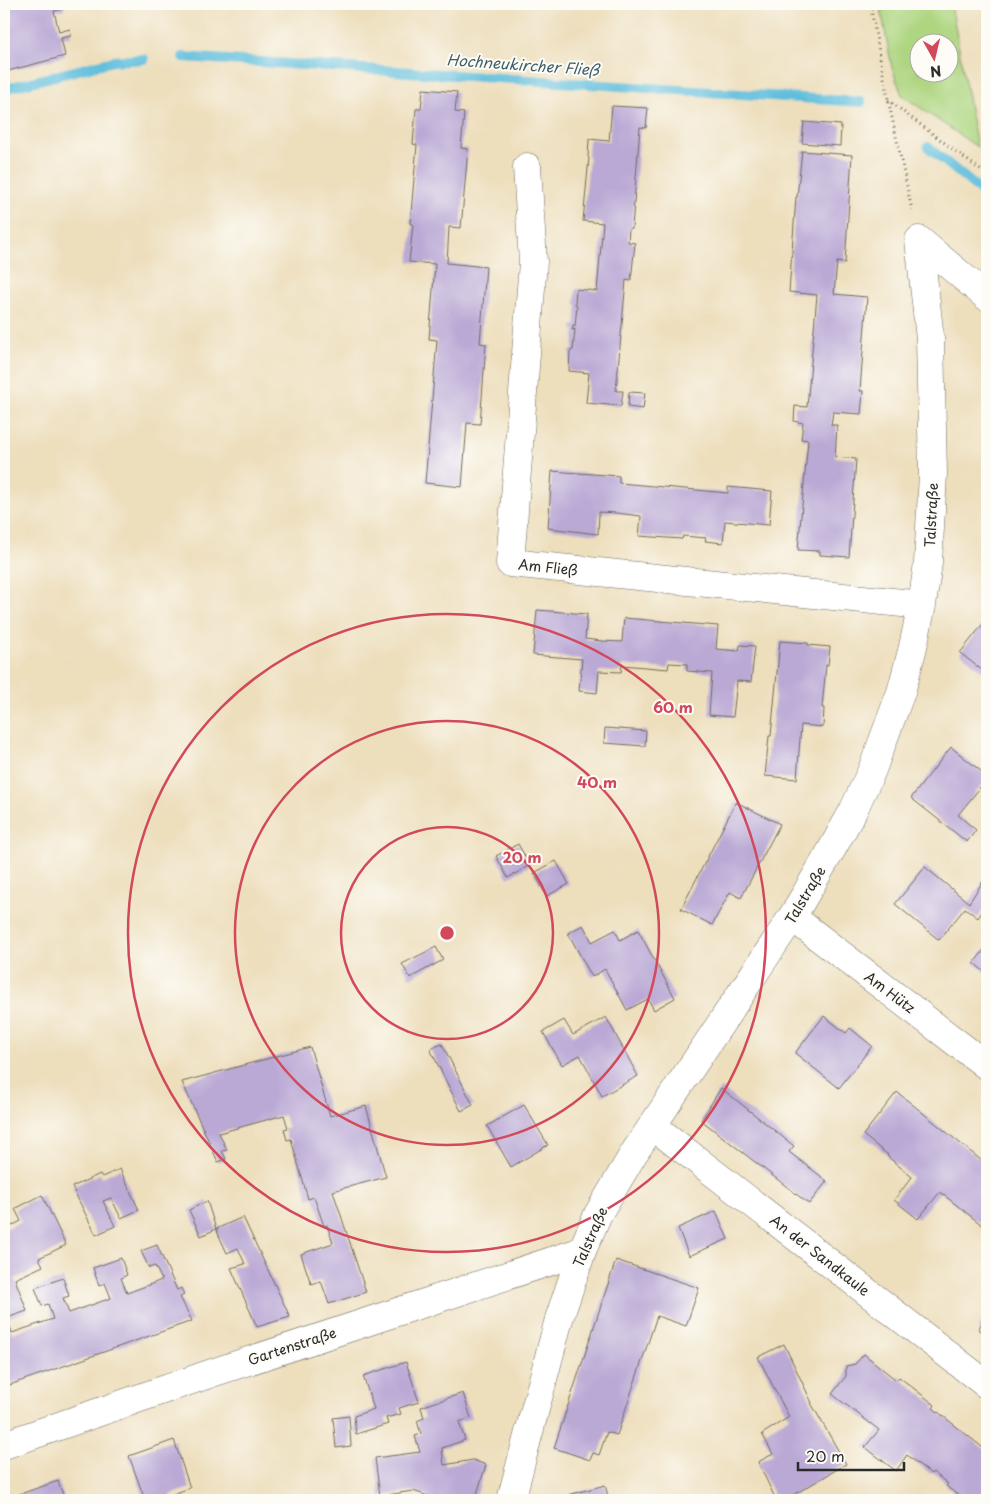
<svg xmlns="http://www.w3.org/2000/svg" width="991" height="1504" font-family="'Playpen Sans',sans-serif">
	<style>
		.green { fill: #aed681; stroke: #6c8056; fill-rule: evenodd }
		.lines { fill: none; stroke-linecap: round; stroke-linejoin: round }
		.stream { stroke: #5ebedc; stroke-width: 10 }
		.building { fill: #baa9d5 }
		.minor-casing { stroke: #6f6a5e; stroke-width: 29 }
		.path { stroke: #6f6a5e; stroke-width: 3; stroke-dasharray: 1 4; stroke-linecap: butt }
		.minor { stroke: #fff; stroke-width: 28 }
		.ring { fill: none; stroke: #d1495b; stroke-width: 2.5 }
		.labels { text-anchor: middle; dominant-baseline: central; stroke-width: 4; stroke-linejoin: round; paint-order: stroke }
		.street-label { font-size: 14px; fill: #2b2b2b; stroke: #fdfcf7 }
		.water-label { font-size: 15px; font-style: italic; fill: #3d5e69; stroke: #fdfcf7 }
		.centre { fill: #d1495b; stroke: #fdfcf7; stroke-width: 2.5 }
		.ring-label { font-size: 15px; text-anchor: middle; font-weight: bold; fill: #d1495b; stroke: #fdfcf7; stroke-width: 4; stroke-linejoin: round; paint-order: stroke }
	</style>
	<rect width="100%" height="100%" fill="#fdfcf7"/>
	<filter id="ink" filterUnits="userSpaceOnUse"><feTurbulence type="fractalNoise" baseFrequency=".02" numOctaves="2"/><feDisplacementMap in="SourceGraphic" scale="10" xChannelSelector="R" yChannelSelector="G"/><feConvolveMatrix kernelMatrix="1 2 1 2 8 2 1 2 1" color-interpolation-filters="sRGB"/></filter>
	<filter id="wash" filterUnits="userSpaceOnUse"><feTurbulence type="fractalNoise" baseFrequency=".0096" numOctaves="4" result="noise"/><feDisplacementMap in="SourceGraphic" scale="20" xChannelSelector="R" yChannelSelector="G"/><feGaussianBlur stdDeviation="1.12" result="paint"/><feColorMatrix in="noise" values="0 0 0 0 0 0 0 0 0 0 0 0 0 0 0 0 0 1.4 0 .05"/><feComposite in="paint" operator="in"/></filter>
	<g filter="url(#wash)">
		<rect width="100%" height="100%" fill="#eddebc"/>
		<path class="green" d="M 880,4 L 951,4 L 977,147 L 902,95 L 892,68 ZM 918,42 L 948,42 L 948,72 L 918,72 Z"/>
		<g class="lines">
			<path class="stream" d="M 183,57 L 861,102
				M 4,89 L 113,61 L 144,59
				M 928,147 L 987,196"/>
		</g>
		<g id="blocks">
			<path class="building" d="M 4,4 L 63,4 L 64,9 L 54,11 L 59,32 L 70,29 L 71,36 L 61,38 L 65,56 L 4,72 Z
				M 423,89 L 457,92 L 455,112 L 464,113 L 461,148 L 468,149 L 461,228 L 449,227 L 447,263 L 486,267 L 480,343 L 486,344 L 480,424 L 467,423 L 462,487 L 425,483 L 437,340 L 429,339 L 435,264 L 409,262 L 413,224 L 410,224 L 417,145 L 413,144 L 416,109 L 421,109 Z
				M 612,106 L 648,108 L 646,128 L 640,127 L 632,228 L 629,229 L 628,242 L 635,243 L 631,281 L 626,280 L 616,391 L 623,391 L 621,406 L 586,403 L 589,373 L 569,371 L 570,351 L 573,350 L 575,329 L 572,330 L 573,325 L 575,326 L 577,305 L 575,304 L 576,289 L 597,291 L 603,223 L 583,221 L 589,158 L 588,157 L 589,139 L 609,141 Z
				M 804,122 L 841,125 L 840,146 L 802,143 Z
				M 802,151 L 852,155 L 845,263 L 837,262 L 834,294 L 867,297 L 860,391 L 863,391 L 861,414 L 833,412 L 831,425 L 837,425 L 835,457 L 856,459 L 849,557 L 820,555 L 820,551 L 798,550 L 808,440 L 801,439 L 803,423 L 794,421 L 795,406 L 807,407 L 817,295 L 789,292 L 796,197 L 797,197 Z
				M 629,392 L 645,393 L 643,409 L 628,407 Z
				M 552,471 L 619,476 L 619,483 L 642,485 L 728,493 L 728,487 L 772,491 L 769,525 L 725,521 L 723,543 L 705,541 L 706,538 L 683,536 L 682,539 L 639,536 L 641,516 L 616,513 L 599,512 L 598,534 L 548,528 Z
				M 537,610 L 587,614 L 585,639 L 602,641 L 622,642 L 624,618 L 718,626 L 716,649 L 739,651 L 740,645 L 755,646 L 751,682 L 737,681 L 733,717 L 709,715 L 712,673 L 687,671 L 687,664 L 669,663 L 668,669 L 622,665 L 621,672 L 599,671 L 597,693 L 579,691 L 582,659 L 533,655 Z
				M 987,619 L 987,674 L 960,653 Z
				M 780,641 L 808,643 L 808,645 L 830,647 L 828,665 L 826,665 L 822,708 L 824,708 L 823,727 L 801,725 L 797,779 L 765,776 L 769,736 L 771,736 Z
				M 605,728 L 646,731 L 645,746 L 604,743 Z
				M 951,747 L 987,776 L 987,779 L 958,815 L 976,830 L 967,842 L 911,798 Z
				M 736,802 L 780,824 L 741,898 L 730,892 L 712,925 L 681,909 Z
				M 518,844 L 530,865 L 508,878 L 496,856 Z
				M 556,861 L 569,884 L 547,896 L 534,873 Z
				M 925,867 L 969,903 L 987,875 L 987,904 L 978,918 L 965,908 L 939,940 L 895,904 Z
				M 583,925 L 592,942 L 615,930 L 620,940 L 638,930 L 675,998 L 654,1010 L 648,999 L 627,1010 L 605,969 L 592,977 L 568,933 Z
				M 987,946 L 987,974 L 974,963 Z
				M 436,947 L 443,960 L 410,978 L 402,964 Z
				M 824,1016 L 846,1033 L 850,1028 L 872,1046 L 839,1088 L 795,1053 Z
				M 606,1017 L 638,1076 L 602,1096 L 580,1055 L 562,1065 L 543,1032 L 564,1020 L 573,1035 Z
				M 442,1044 L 473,1105 L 461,1111 L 430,1049 Z
				M 310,1047 L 330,1116 L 366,1106 L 386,1177 L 333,1191 L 366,1292 L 329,1304 L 321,1281 L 311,1284 L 301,1254 L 333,1243 L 327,1225 L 324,1226 L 314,1197 L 308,1199 L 291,1139 L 287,1140 L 284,1129 L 288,1128 L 284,1115 L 219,1133 L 227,1150 L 222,1151 L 226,1159 L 218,1162 L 182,1082 Z
				M 721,1088 L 794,1146 L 789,1152 L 827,1181 L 809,1204 L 701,1120 Z
				M 897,1092 L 987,1165 L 987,1229 L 940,1192 L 918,1219 L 894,1200 L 912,1177 L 887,1156 L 888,1155 L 863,1135 Z
				M 524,1105 L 548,1145 L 511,1167 L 487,1126 Z
				M 120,1169 L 139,1210 L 121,1218 L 111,1198 L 103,1201 L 115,1226 L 96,1235 L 72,1187 L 100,1174 L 102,1177 Z
				M 42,1195 L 66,1245 L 39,1258 L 43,1266 L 15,1279 L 27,1311 L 7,1318 L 12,1333 L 53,1319 L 48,1304 L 42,1306 L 35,1288 L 63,1278 L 69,1296 L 63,1298 L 69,1313 L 111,1298 L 105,1283 L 99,1286 L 93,1268 L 121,1258 L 127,1275 L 121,1278 L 127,1293 L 162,1280 L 155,1266 L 149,1268 L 141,1251 L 157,1245 L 177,1290 L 181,1288 L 184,1295 L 180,1297 L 192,1321 L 4,1387 L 4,1230 L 21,1221 L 15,1209 Z
				M 207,1201 L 216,1229 L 201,1236 L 189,1210 Z
				M 716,1211 L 728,1239 L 689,1256 L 678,1228 Z
				M 243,1217 L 290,1317 L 257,1327 L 231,1268 L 245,1264 L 238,1248 L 227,1253 L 216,1229 Z
				M 616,1260 L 699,1288 L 686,1326 L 657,1316 L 617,1435 L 607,1432 L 599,1455 L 593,1453 L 590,1460 L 554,1448 Z
				M 987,1316 L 987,1336 L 978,1329 Z
				M 784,1344 L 812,1403 L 811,1403 L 846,1464 L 785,1500 L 776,1500 L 758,1462 L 773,1454 L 762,1434 L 789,1417 L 758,1357 Z
				M 864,1354 L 896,1380 L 899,1377 L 912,1387 L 935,1405 L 933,1408 L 987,1451 L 987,1500 L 964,1500 L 946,1486 L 948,1484 L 933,1472 L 931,1474 L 907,1455 L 896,1471 L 865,1447 L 879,1430 L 832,1394 L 846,1376 L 846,1366 L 855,1364 Z
				M 406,1362 L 419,1402 L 399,1408 L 401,1414 L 386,1418 L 388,1424 L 356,1434 L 354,1416 L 374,1409 L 363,1376 Z
				M 463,1393 L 471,1418 L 459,1422 L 465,1440 L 442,1448 L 444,1465 L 473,1460 L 486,1465 L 475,1500 L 427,1500 L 428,1496 L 413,1491 L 380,1496 L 375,1458 L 420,1452 L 415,1436 L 421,1434 L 417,1421 L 424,1418 L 421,1407 Z
				M 349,1416 L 351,1446 L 336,1448 L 333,1418 Z
				M 174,1440 L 190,1488 L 170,1495 L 172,1499 L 169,1500 L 145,1500 L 129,1456 Z
				M 58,1481 L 65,1500 L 19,1500 L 17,1495 Z
				M 605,1485 L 609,1500 L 570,1500 L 568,1495 Z"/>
		</g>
	</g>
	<g filter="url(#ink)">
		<use href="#blocks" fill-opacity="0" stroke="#6f6a5e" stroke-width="1"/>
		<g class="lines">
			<g class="minor-casing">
				<path id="minor" d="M 527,167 L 533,262 L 510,563 L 922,605
					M 919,240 L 987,297
					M 792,917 L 987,1066
					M 653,1126 L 987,1385
					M 4,1445 L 215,1372 L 582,1251
					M 511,1500 L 559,1319 L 582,1251 L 598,1214 L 634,1153 L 792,917 L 832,849 L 853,811 L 872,770 L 901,692 L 912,651 L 922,605 L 928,563 L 933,474 L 930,339 L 919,240"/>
			</g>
			<path class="path" d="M 870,4 L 888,99 L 912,210
				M 888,100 L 987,175"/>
			<use href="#minor" class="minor"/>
		</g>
	</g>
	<g class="ring">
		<circle cx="447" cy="933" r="106"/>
		<circle cx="447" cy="933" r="212"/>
		<circle cx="447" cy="933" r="319"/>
	</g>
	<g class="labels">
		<g class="street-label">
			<text transform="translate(931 515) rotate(-87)">Talstraße</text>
			<text transform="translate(548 567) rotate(6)">Am Fließ</text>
			<text transform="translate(805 895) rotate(-59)">Talstraße</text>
			<text transform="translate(890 992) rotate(37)">Am Hütz</text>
			<text transform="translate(590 1237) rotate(-66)">Talstraße</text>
			<text transform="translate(820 1255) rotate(38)">An der Sandkaule</text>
			<text transform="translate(292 1346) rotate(-18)">Gartenstraße</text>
		</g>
		<g class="water-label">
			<text transform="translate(523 64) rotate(4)">Hochneukircher Fließ</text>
		</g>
	</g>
	<circle cx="447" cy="933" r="8" class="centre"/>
	<g class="ring-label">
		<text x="673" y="713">60 m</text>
		<text x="597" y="788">40 m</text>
		<text x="522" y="863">20 m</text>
	</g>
	<rect width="991" height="1504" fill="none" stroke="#fdfcf7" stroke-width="20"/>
	<g transform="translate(934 58) rotate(172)"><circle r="24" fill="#fdfcf7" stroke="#a9a8a5"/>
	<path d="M0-4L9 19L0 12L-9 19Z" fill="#d1495b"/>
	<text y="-8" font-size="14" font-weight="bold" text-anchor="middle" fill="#2b2b2b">N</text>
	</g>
	<path d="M798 1462v8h106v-8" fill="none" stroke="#2b2b2b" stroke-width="2.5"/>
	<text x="806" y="1462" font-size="15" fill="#2b2b2b" stroke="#fdfcf7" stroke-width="4" paint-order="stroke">20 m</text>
</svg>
